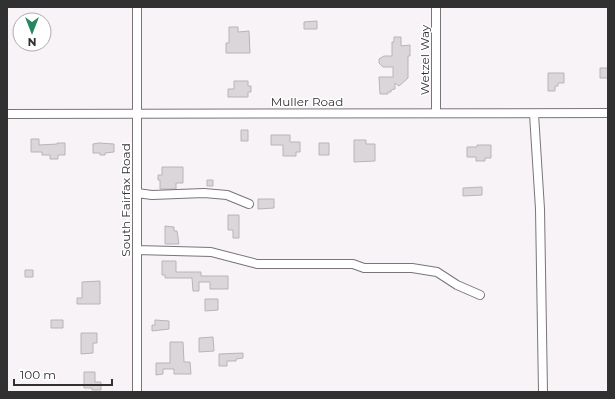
<svg xmlns="http://www.w3.org/2000/svg" width="615" height="399" font-family="Montserrat,sans-serif">
	<style>
		.building { fill: #dad6da; stroke: #b8b4b8 }
		.lines { fill: none; stroke-linecap: round; stroke-linejoin: round }
		.minor-casing { stroke: #797579; stroke-width: 10 }
		.minor { stroke: #fff; stroke-width: 8 }
		.labels { text-anchor: middle; dominant-baseline: central; stroke-width: 3; stroke-linejoin: round; paint-order: stroke }
		.street-label { font-size: 12px; fill: #323132; stroke: #fff }
	</style>
	<rect width="100%" height="100%" fill="#f7f3f7"/>
	<path class="building" d="M 317,21 L 317,29 L 304,29 L 304,22 Z
		M 229,27 L 238,27 L 238,32 L 249,31 L 250,53 L 226,53 L 226,43 L 229,43 Z
		M 394,37 L 401,37 L 401,46 L 410,45 L 410,56 L 408,56 L 408,78 L 399,86 L 395,83 L 395,89 L 391,90 L 391,92 L 388,92 L 388,94 L 380,94 L 379,77 L 393,77 L 393,67 L 383,67 L 379,63 L 379,59 L 384,56 L 392,56 L 392,42 L 394,42 Z
		M 600,68 L 608,68 L 608,78 L 600,78 Z
		M 548,73 L 564,73 L 564,83 L 558,83 L 558,86 L 555,86 L 555,91 L 548,91 Z
		M 234,81 L 248,81 L 248,86 L 251,86 L 251,92 L 248,92 L 248,97 L 228,97 L 228,89 L 234,89 Z
		M 241,130 L 248,130 L 248,141 L 241,141 Z
		M 271,135 L 290,135 L 290,142 L 300,142 L 300,152 L 296,152 L 296,156 L 283,156 L 283,145 L 271,145 Z
		M 31,139 L 39,139 L 39,145 L 57,144 L 57,143 L 65,143 L 65,155 L 58,155 L 58,159 L 50,159 L 50,155 L 42,155 L 42,152 L 31,152 Z
		M 354,140 L 366,140 L 366,144 L 375,144 L 375,161 L 354,162 Z
		M 99,143 L 114,144 L 114,152 L 105,153 L 105,155 L 100,155 L 100,153 L 93,153 L 93,144 Z
		M 319,143 L 329,143 L 329,155 L 319,155 Z
		M 477,145 L 491,145 L 491,158 L 485,158 L 485,161 L 476,161 L 476,157 L 467,157 L 467,147 L 477,147 Z
		M 162,167 L 183,167 L 183,183 L 176,183 L 176,189 L 160,189 L 160,180 L 158,180 L 158,175 L 162,175 Z
		M 207,180 L 213,180 L 213,186 L 207,186 Z
		M 482,187 L 482,195 L 463,196 L 463,188 Z
		M 258,199 L 274,199 L 274,208 L 258,209 Z
		M 228,215 L 239,215 L 239,238 L 233,238 L 233,230 L 228,230 Z
		M 165,226 L 174,227 L 174,231 L 177,231 L 179,244 L 165,244 Z
		M 162,261 L 176,261 L 176,272 L 201,272 L 201,276 L 228,276 L 228,289 L 210,289 L 210,282 L 199,282 L 199,291 L 193,291 L 192,278 L 165,278 L 165,275 L 162,275 Z
		M 25,270 L 33,270 L 33,277 L 25,277 Z
		M 100,281 L 100,304 L 77,304 L 77,298 L 82,298 L 82,282 Z
		M 205,299 L 218,299 L 218,310 L 205,311 Z
		M 51,320 L 63,320 L 63,328 L 51,328 Z
		M 155,320 L 169,321 L 169,329 L 152,331 L 152,325 L 155,325 Z
		M 81,333 L 97,333 L 97,343 L 93,343 L 93,353 L 81,354 Z
		M 213,337 L 214,351 L 199,352 L 199,338 Z
		M 170,342 L 183,342 L 184,362 L 190,362 L 191,374 L 174,374 L 174,369 L 163,369 L 163,374 L 156,375 L 156,363 L 170,363 Z
		M 243,353 L 243,358 L 236,359 L 236,361 L 227,361 L 227,366 L 219,366 L 219,354 Z
		M 84,372 L 95,372 L 95,382 L 101,382 L 101,390 L 92,390 L 92,388 L 84,388 Z"/>
	<g class="lines">
		<g class="minor-casing">
			<path id="minor" d="M 436,113 L 436,7
				M 7,114 L 608,113
				M 534,114 L 540,209 L 543,392
				M 137,193 L 152,195 L 204,193 L 227,195 L 249,204
				M 137,250 L 211,252 L 257,264 L 353,264 L 364,268 L 412,268 L 437,272 L 457,285 L 480,295
				M 137,392 L 137,7"/>
		</g>
		<use href="#minor" class="minor"/>
	</g>
	<g class="labels">
		<g class="street-label">
			<text transform="translate(424 60) rotate(-90)">Wetzel Way</text>
			<text x="307" y="101">Muller Road</text>
			<text transform="translate(125 200) rotate(-90)">South Fairfax Road</text>
		</g>
	</g>
	<rect width="615" height="399" fill="none" stroke="#323132" stroke-width="16"/>
	<g transform="translate(32 32) rotate(180)"><circle r="19" fill="#ffffff" stroke="#adadad"/>
	<path d="M0-3L7 15L0 10L-7 15Z" fill="#25865f"/>
	<text y="-6" font-size="11" font-weight="bold" text-anchor="middle" fill="#323132">N</text>
	</g>
	<path d="M14 379v6h98v-6" fill="none" stroke="#323132" stroke-width="2"/>
	<text x="20" y="379" font-size="12" fill="#323132" stroke="#ffffff" stroke-width="3" paint-order="stroke">100 m</text>
</svg>
